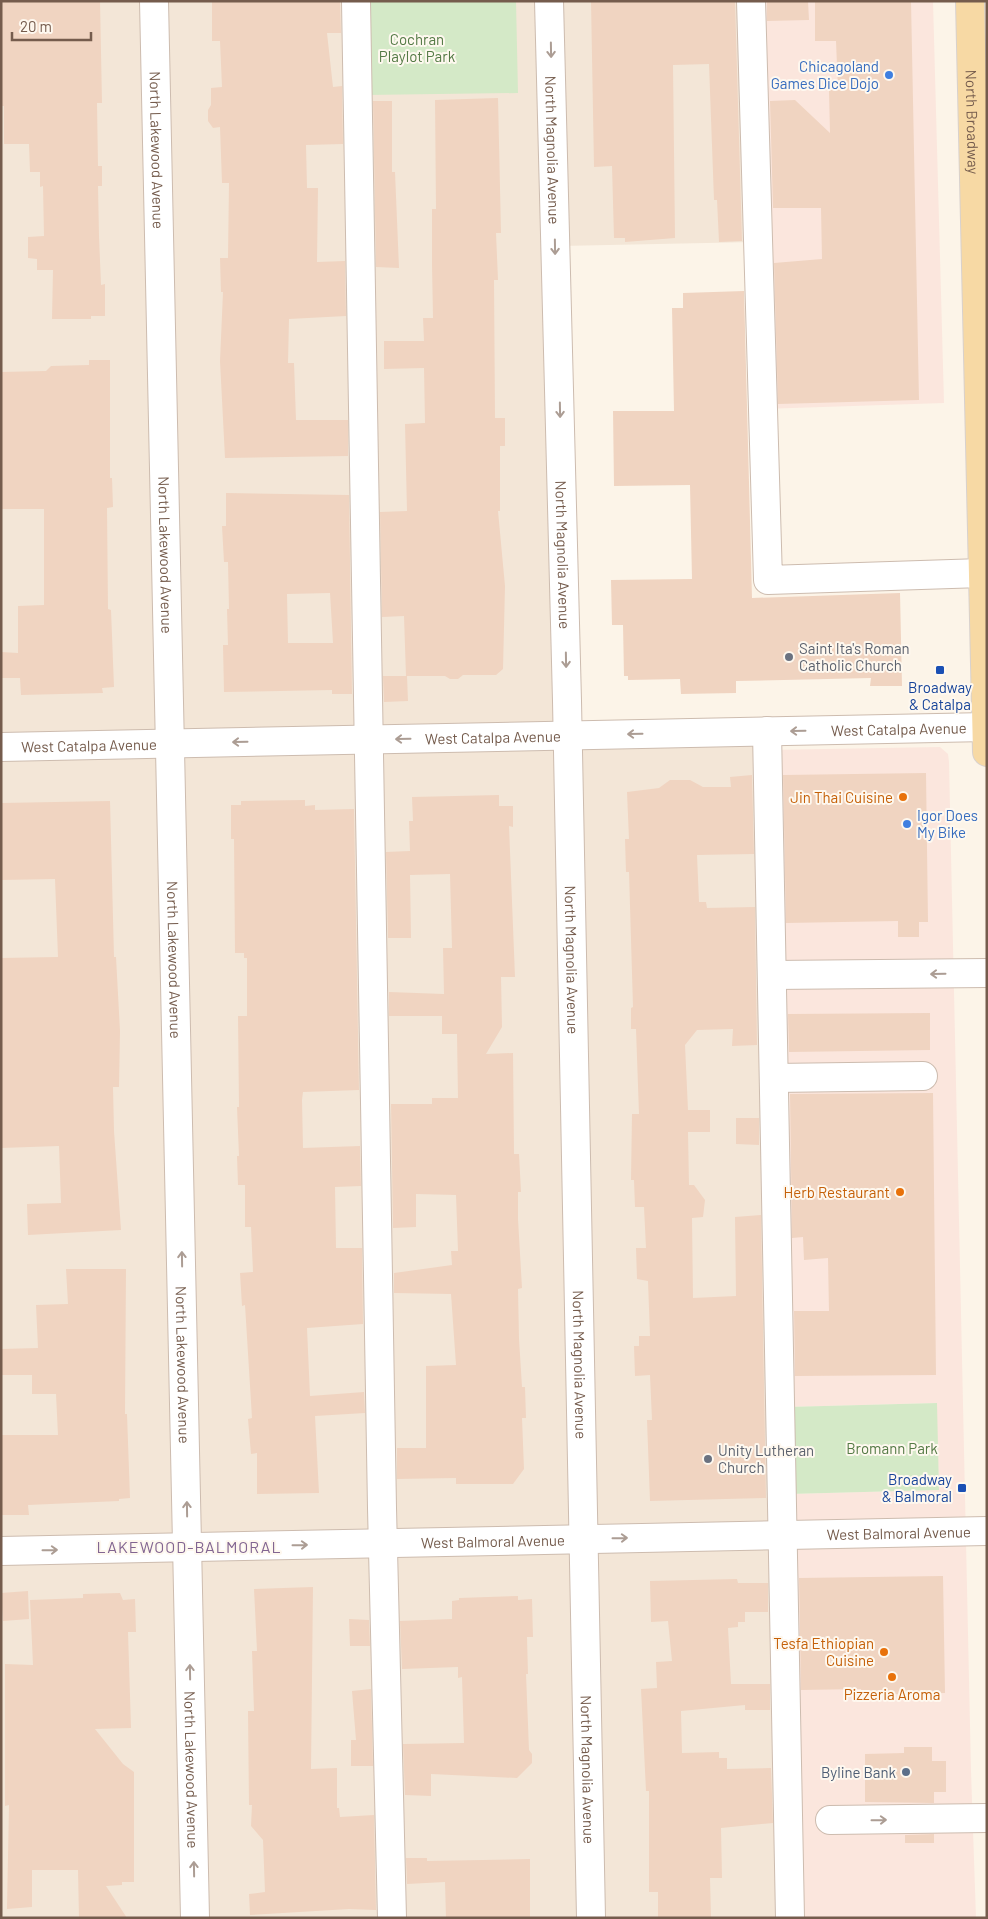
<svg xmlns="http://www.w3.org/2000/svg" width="988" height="1919" font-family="Barlow,sans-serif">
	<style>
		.residential { fill: #f3e6d7 }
		.commercial { fill: #fbe6dd }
		.green { fill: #d4e9c7 }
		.building { fill: #f0d4c1; fill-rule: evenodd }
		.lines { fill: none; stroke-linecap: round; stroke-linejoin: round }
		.minor-casing { stroke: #cdbcaf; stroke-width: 30 }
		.major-casing { stroke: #d8d1cd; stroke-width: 30 }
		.minor { stroke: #fff; stroke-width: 28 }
		.major { stroke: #f7d9a4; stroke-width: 28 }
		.oneway { stroke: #ac9d94 }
		.shop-dot { fill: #3f7fe0; stroke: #fef8ef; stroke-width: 2 }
		.worship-dot { fill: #6b7280; stroke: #fef8ef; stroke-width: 2 }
		.transit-dot { fill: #1a4fb4; stroke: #fef8ef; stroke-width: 2 }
		.food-dot { fill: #e8710a; stroke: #fef8ef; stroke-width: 2 }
		.service-dot { fill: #5c6f8a; stroke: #fef8ef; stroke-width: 2 }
		.labels { text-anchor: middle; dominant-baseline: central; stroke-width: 4; stroke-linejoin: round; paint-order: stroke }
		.park-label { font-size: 15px; fill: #547a45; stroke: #fef8ef }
		.shop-label { font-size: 15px; fill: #366cbe; stroke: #fef8ef; text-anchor: end }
		.street-label { font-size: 15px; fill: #755c4d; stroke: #fef8ef }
		.worship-label { font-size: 15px; fill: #5b616d; stroke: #fef8ef; text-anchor: start }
		.transit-label { font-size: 15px; fill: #164399; stroke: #fef8ef }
		.food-label { font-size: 15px; fill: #c56008; stroke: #fef8ef; text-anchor: end }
		.service-label { font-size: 15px; fill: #4e5e75; stroke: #fef8ef; text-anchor: end }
		.neighbourhood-label { font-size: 16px; letter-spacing: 1px; fill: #826591; stroke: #fef8ef }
	</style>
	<rect width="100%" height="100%" fill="#fcf4e8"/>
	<path class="residential" d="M 1,1 L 749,1 L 755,242 L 560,246 L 572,740 L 767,731 L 792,1918 L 1,1918 Z"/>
	<path class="commercial" d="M 749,1 L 933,1 L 944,403 L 760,409 Z
		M 940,747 L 948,754 L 949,762 L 971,1771 L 976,1918 L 792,1918 L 789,1494 L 939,1490 L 936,1403 L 786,1407 L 768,750 Z"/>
	<path class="green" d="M 365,1 L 516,1 L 518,93 L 366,95 Z
		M 937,1403 L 939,1490 L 789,1494 L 786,1407 Z"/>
	<path class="building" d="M 1,1 L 100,1 L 102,103 L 97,103 L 98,166 L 102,166 L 102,186 L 98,186 L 99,236 L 101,285 L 105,284 L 105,316 L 91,316 L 91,319 L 52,319 L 53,270 L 37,270 L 37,259 L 28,258 L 28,237 L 44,236 L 43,186 L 40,187 L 40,172 L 30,172 L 29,144 L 4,144 L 4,106 L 1,106 Z
		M 212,1 L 340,1 L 341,33 L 327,33 L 333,87 L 342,86 L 343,144 L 306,145 L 307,188 L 318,188 L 317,262 L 345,261 L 346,316 L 289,319 L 288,363 L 294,363 L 296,420 L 348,420 L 348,456 L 225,458 L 220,361 L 223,292 L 221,292 L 220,258 L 228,258 L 229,183 L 222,183 L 220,127 L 213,128 L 208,121 L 208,110 L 211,105 L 211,88 L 222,87 L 220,41 L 212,41 Z
		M 591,1 L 735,1 L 742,241 L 719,242 L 717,200 L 714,200 L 709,64 L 673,65 L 675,238 L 625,242 L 625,238 L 614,238 L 612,166 L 594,167 Z
		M 767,1 L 808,1 L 809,20 L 767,21 Z
		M 815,1 L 911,1 L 919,400 L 778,404 L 774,263 L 822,259 L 821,208 L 773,208 L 770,101 L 795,100 L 830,133 L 829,90 L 838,90 L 836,41 L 815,41 Z
		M 498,98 L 501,233 L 496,233 L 498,280 L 494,280 L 495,418 L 505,418 L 505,446 L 500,446 L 500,511 L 498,511 L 505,586 L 503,669 L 496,675 L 463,675 L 458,679 L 450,679 L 445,676 L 407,676 L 408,701 L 384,702 L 383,676 L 406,676 L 404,616 L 382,617 L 380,512 L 407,511 L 405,424 L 425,423 L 424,368 L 384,369 L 384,341 L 424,341 L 423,318 L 433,318 L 432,265 L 432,209 L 436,209 L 435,100 Z
		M 373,101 L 392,101 L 392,172 L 395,172 L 399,268 L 376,267 Z
		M 744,291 L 752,598 L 900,593 L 902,686 L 870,686 L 871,678 L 736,681 L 736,693 L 681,694 L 680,679 L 628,680 L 628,676 L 624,676 L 623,625 L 612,625 L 611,580 L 692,579 L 690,485 L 614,486 L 613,411 L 674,411 L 672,308 L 683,308 L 683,293 Z
		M 89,360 L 110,360 L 110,478 L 112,478 L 113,507 L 107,508 L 108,609 L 111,610 L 114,687 L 102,688 L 103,693 L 21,695 L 20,678 L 1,678 L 1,652 L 18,653 L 18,606 L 44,605 L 44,509 L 1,509 L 1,372 L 46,371 L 51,366 L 89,365 Z
		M 226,493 L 349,495 L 352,694 L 332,694 L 332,690 L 224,692 L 223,645 L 228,645 L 227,609 L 229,609 L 228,562 L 224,562 L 222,526 L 226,526 ZM 330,593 L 333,643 L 288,643 L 287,594 Z
		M 926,773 L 928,922 L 919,922 L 919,937 L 898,937 L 898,921 L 786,923 L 783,775 Z
		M 752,775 L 754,854 L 697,855 L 699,902 L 706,902 L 707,908 L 755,907 L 757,1045 L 732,1046 L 733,1029 L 697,1030 L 685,1045 L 688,1110 L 710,1110 L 710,1132 L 688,1132 L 689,1185 L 694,1185 L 705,1200 L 703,1217 L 692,1218 L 693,1298 L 736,1296 L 735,1217 L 761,1215 L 766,1498 L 650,1501 L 647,1420 L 652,1420 L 650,1375 L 635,1376 L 634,1346 L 639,1346 L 639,1336 L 650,1336 L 648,1281 L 637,1279 L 636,1248 L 646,1248 L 644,1207 L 635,1207 L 634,1180 L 631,1180 L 632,1114 L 639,1114 L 636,1029 L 631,1029 L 631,1008 L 633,1007 L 629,872 L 626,872 L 625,839 L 629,839 L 627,792 L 659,788 L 670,780 L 690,780 L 703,787 L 731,787 L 730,777 Z
		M 499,795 L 499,806 L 513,806 L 513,827 L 509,826 L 515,977 L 501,977 L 502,1027 L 486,1054 L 513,1053 L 514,1154 L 519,1154 L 521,1192 L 518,1192 L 518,1219 L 522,1288 L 518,1289 L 519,1339 L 522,1387 L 525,1387 L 526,1418 L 522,1418 L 524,1469 L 513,1484 L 456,1484 L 456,1478 L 397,1479 L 397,1448 L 426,1448 L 426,1366 L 456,1365 L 451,1294 L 394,1293 L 394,1273 L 452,1265 L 451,1251 L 458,1251 L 456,1195 L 416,1194 L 416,1227 L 393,1228 L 391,1104 L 432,1104 L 432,1098 L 458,1098 L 457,1034 L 442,1034 L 442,1016 L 389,1016 L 389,992 L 444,994 L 443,948 L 452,948 L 450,874 L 410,875 L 411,938 L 388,938 L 386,852 L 410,851 L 409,821 L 413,821 L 412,797 Z
		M 305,800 L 305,806 L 315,805 L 315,810 L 354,809 L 359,1090 L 303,1092 L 302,1100 L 303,1148 L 360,1146 L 361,1186 L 335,1187 L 336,1248 L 362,1248 L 363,1324 L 307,1328 L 310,1396 L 364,1392 L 365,1413 L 315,1416 L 319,1493 L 257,1494 L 257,1453 L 251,1454 L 248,1419 L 252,1418 L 245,1305 L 242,1306 L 240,1273 L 253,1272 L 251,1227 L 245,1227 L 245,1185 L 238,1185 L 237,1156 L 239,1156 L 237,1107 L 239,1107 L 238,1016 L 247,1016 L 247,958 L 244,958 L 244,953 L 235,953 L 234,839 L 231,839 L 231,805 L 241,805 L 241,801 Z
		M 110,801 L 114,957 L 116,957 L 120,1031 L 119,1087 L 113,1087 L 114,1131 L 121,1230 L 28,1235 L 27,1204 L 61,1203 L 59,1146 L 1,1148 L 1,958 L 58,957 L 55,879 L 1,880 L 1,803 Z
		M 930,1013 L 930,1050 L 789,1052 L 788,1014 Z
		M 933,1093 L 936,1375 L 795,1376 L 794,1311 L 829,1311 L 828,1258 L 804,1260 L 803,1237 L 792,1238 L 790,1094 Z
		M 736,1118 L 759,1118 L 759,1145 L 736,1144 Z
		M 66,1269 L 126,1269 L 125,1414 L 127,1414 L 130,1498 L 119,1499 L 119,1501 L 28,1505 L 29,1515 L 1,1515 L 1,1435 L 58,1435 L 56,1394 L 32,1394 L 32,1375 L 1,1375 L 1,1349 L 38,1348 L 36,1305 L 68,1304 Z
		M 943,1576 L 945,1693 L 862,1695 L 861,1689 L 801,1690 L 799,1578 Z
		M 737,1579 L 738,1583 L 768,1583 L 768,1612 L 745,1612 L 745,1622 L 738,1622 L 738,1627 L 728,1628 L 731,1684 L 770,1684 L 770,1710 L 745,1710 L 745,1705 L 681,1711 L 682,1753 L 719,1752 L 719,1758 L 727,1758 L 727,1769 L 771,1768 L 773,1823 L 721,1828 L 722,1878 L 710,1878 L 711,1918 L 658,1918 L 658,1892 L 649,1892 L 649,1791 L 646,1791 L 641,1689 L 657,1688 L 656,1662 L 672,1661 L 668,1621 L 651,1622 L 650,1581 Z
		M 313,1587 L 311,1769 L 337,1768 L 337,1808 L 339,1808 L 340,1817 L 374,1815 L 376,1910 L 349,1909 L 250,1915 L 249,1894 L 265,1892 L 263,1840 L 251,1826 L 252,1805 L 249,1805 L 248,1711 L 254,1711 L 252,1651 L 257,1651 L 254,1589 Z
		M 28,1591 L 29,1619 L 3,1621 L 1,1593 Z
		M 120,1593 L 123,1600 L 135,1599 L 136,1632 L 128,1632 L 131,1728 L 95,1729 L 123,1764 L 134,1772 L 134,1882 L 122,1882 L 122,1885 L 106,1886 L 127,1918 L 79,1918 L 78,1870 L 32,1870 L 32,1907 L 7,1909 L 9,1805 L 5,1806 L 5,1664 L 33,1665 L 30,1600 L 83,1598 L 83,1594 Z
		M 518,1596 L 518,1600 L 532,1599 L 533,1637 L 527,1637 L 528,1674 L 526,1674 L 529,1750 L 532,1754 L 532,1763 L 517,1778 L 431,1774 L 431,1796 L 405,1795 L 403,1744 L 464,1743 L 462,1677 L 458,1678 L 458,1667 L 402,1669 L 400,1621 L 452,1619 L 452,1601 L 459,1600 L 459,1598 Z
		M 349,1619 L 369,1620 L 370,1646 L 350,1646 Z
		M 371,1689 L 373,1766 L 351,1766 L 351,1740 L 356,1740 L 352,1691 Z
		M 904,1747 L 932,1747 L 932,1761 L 946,1761 L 946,1792 L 934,1792 L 934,1803 L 865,1802 L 865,1754 L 904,1753 Z
		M 934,1834 L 934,1843 L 905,1843 L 905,1835 Z
		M 406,1858 L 427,1858 L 427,1861 L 530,1859 L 530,1918 L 446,1918 L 445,1882 L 407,1884 Z"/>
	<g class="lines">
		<g class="minor-casing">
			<g id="minor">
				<path id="s1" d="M 154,1 L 195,1918"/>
				<path d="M 356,1 L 382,1508 L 392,1918"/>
				<path id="s2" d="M 549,1 L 567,701 L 591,1918"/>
				<path d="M 751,1 L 768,580 L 982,573"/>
				<path d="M 767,731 L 790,1918"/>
				<path id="s3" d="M 1,747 L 987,727"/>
				<path d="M 772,975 L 987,973"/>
				<path d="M 774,1078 L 923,1076"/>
				<path id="s4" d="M 1,1551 L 987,1531"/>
				<path d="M 830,1820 L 987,1818"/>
			</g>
		</g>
		<g class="major-casing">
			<g id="major">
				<path id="s5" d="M 970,1 L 987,752"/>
			</g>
		</g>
		<use href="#minor" class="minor"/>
		<use href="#major" class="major"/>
	</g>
	<defs><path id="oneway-shaft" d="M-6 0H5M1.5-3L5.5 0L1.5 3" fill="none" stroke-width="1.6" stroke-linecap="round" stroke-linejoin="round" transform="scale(1.25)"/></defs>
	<g class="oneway">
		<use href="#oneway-shaft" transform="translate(551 50) rotate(89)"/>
		<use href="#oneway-shaft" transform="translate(555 247) rotate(89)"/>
		<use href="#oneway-shaft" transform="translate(560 410) rotate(89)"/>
		<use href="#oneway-shaft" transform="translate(566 660) rotate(89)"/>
		<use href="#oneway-shaft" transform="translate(798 731) rotate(179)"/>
		<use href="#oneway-shaft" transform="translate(635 734) rotate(179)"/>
		<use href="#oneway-shaft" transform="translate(403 739) rotate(179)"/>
		<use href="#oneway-shaft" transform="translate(240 742) rotate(179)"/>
		<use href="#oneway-shaft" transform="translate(938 974) rotate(179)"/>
		<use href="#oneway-shaft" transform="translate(182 1259) rotate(-91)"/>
		<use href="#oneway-shaft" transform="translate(187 1509) rotate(-91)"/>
		<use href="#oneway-shaft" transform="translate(620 1538) rotate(-1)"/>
		<use href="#oneway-shaft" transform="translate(300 1545) rotate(-1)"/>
		<use href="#oneway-shaft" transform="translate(50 1550) rotate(-1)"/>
		<use href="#oneway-shaft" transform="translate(190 1672) rotate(-91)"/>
		<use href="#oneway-shaft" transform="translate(879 1820) rotate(-1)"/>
		<use href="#oneway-shaft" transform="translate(194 1869) rotate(-91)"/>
	</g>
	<g class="shop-dot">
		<circle cx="889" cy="75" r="5"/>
		<circle cx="907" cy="824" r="5"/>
	</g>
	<g class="worship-dot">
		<circle cx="789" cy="657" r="5"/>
		<circle cx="708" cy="1459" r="5"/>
	</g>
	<g class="transit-dot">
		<rect x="935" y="665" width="10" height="10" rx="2.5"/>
		<rect x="957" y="1483" width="10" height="10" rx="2.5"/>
	</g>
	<g class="food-dot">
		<circle cx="903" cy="797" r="5"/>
		<circle cx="900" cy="1192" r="5"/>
		<circle cx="884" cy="1652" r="5"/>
		<circle cx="892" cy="1677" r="5"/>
	</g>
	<circle class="service-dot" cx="906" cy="1772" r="5"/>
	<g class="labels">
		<g class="park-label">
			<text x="417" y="39">Cochran<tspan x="417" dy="17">Playlot Park</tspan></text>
			<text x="892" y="1448">Bromann Park</text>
		</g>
		<g class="shop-label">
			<text x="879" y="66">Chicagoland<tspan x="879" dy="17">Games Dice Dojo</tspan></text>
			<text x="917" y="815" text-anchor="start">Igor Does<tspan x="917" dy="17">My Bike</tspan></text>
		</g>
		<g class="street-label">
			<text stroke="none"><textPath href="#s5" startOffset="121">North Broadway</textPath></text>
			<text stroke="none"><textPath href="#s1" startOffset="149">North Lakewood Avenue</textPath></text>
			<text stroke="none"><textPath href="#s2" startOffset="149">North Magnolia Avenue</textPath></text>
			<text stroke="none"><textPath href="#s1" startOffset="554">North Lakewood Avenue</textPath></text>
			<text stroke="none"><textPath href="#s2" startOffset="554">North Magnolia Avenue</textPath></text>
			<text stroke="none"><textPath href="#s3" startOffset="898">West Catalpa Avenue</textPath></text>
			<text stroke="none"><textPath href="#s3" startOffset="492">West Catalpa Avenue</textPath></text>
			<text stroke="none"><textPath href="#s3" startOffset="88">West Catalpa Avenue</textPath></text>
			<text stroke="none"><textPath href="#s1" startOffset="959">North Lakewood Avenue</textPath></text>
			<text stroke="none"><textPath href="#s2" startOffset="959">North Magnolia Avenue</textPath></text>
			<text stroke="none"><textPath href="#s1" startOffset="1364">North Lakewood Avenue</textPath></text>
			<text stroke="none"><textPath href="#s2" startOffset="1364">North Magnolia Avenue</textPath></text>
			<text stroke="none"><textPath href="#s4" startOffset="898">West Balmoral Avenue</textPath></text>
			<text stroke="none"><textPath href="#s4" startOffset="492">West Balmoral Avenue</textPath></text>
			<text stroke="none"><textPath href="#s1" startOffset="1769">North Lakewood Avenue</textPath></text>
			<text stroke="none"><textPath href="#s2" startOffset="1769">North Magnolia Avenue</textPath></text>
		</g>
		<g class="worship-label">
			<text x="799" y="648">Saint Ita's Roman<tspan x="799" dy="17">Catholic Church</tspan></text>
			<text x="718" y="1450">Unity Lutheran<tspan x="718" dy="17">Church</tspan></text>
		</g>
		<g class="transit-label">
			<text x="940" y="687">Broadway<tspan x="940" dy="17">&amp; Catalpa</tspan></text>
			<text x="952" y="1479" text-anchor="end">Broadway<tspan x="952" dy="17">&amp; Balmoral</tspan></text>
		</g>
		<g class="food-label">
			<text x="893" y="797">Jin Thai Cuisine</text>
			<text x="890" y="1192">Herb Restaurant</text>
			<text x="874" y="1643">Tesfa Ethiopian<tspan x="874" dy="17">Cuisine</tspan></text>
			<text x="892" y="1694" text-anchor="middle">Pizzeria Aroma</text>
		</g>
		<g class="service-label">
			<text x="896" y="1772">Byline Bank</text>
		</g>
		<g class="neighbourhood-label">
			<text x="189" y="1546">LAKEWOOD-BALMORAL</text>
		</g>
	</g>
	<rect width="988" height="1919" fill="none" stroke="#755c4d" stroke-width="5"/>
	<path d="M12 32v8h79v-8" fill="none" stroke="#755c4d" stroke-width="2.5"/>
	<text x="20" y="32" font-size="15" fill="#755c4d" stroke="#fef8ef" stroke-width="4" paint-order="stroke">20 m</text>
</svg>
